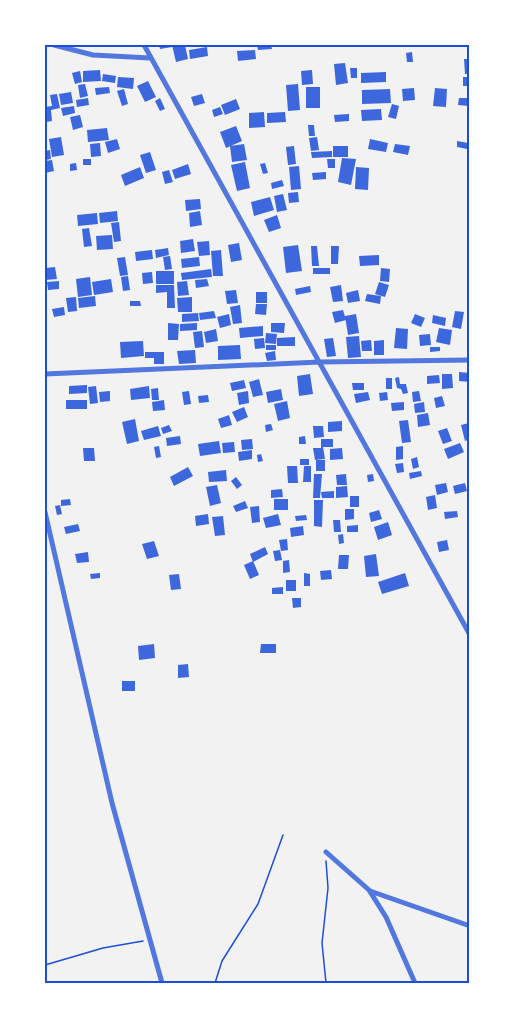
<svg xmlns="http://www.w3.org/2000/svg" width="515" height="1028" font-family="'Times New Roman',serif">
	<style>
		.building { fill: #3d67dc }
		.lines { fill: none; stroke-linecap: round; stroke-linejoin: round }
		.path { stroke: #1d4ed8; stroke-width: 1.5 }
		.minor { stroke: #5277de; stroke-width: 5 }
		.neatline { fill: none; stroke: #1d4ed8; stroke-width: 2 }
	</style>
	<rect width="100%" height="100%" fill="#f2f2f2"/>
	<path class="building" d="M 159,45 L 171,45 L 172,47 L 160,49 Z
		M 172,45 L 185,45 L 188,59 L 176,62 Z
		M 257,45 L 271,45 L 272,49 L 258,50 Z
		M 207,47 L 208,56 L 190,59 L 189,50 Z
		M 255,50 L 256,59 L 238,61 L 237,51 Z
		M 412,52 L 413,62 L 407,62 L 406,53 Z
		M 464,59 L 470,59 L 470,74 L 465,74 Z
		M 345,63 L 348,83 L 336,85 L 334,64 Z
		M 350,68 L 357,68 L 357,78 L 351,78 Z
		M 100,70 L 101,81 L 83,82 L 83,71 Z
		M 312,70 L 313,84 L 302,85 L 301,71 Z
		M 80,71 L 82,82 L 75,84 L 72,73 Z
		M 386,72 L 386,82 L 361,83 L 361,73 Z
		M 103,74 L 116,76 L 115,83 L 102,81 Z
		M 118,77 L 134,78 L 133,89 L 117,87 Z
		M 463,77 L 469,77 L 469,86 L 463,86 Z
		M 148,81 L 156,97 L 145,102 L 137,86 Z
		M 85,84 L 88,96 L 80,98 L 78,85 Z
		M 298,84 L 300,110 L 288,111 L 286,85 Z
		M 109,87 L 110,93 L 96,95 L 95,88 Z
		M 306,87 L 320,87 L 320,108 L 306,108 Z
		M 414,88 L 415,100 L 403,101 L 402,89 Z
		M 435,88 L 447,89 L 446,107 L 433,106 Z
		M 124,89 L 128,104 L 122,106 L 117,91 Z
		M 390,89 L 391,103 L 362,104 L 362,90 Z
		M 71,92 L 73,103 L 61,105 L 59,94 Z
		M 57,94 L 60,108 L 51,110 L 52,121 L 46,122 L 45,107 L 52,106 L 50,95 Z
		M 202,94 L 205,103 L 194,106 L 191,97 Z
		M 88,98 L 89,105 L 77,107 L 76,100 Z
		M 160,98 L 165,109 L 160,111 L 155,101 Z
		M 459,98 L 469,98 L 469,106 L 458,105 Z
		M 236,99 L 240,109 L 225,115 L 221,105 Z
		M 392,104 L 399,106 L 396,119 L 388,117 Z
		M 74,106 L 75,113 L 63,116 L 61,108 Z
		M 220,107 L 223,114 L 214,117 L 212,110 Z
		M 381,109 L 382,120 L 362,121 L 361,110 Z
		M 264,112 L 265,127 L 249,128 L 249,113 Z
		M 285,112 L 286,122 L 267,123 L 267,113 Z
		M 349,114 L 349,121 L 335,122 L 334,115 Z
		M 80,115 L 83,127 L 73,130 L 70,117 Z
		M 308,125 L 314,125 L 315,136 L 309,136 Z
		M 236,126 L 242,141 L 226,148 L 220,132 Z
		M 107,128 L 109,140 L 88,142 L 87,130 Z
		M 61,137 L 64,155 L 52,157 L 49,139 Z
		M 317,137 L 319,150 L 311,151 L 309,138 Z
		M 117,139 L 120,149 L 108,153 L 105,142 Z
		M 370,139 L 388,143 L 386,152 L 368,149 Z
		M 457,141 L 468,143 L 467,149 L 457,147 Z
		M 100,143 L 101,156 L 91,157 L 90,144 Z
		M 244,144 L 247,160 L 232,162 L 230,146 Z
		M 395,144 L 410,146 L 408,155 L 393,152 Z
		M 294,146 L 296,164 L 288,165 L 286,147 Z
		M 333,146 L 348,146 L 348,157 L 333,157 Z
		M 50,150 L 51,159 L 45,160 L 45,151 Z
		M 332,151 L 332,157 L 312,158 L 311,152 Z
		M 150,152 L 156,170 L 146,173 L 140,155 Z
		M 342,158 L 356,159 L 351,185 L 338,182 Z
		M 83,159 L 91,159 L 91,165 L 83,165 Z
		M 327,159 L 335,159 L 335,168 L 328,168 Z
		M 52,160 L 54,171 L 45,173 L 45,161 Z
		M 245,162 L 250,188 L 237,191 L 231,165 Z
		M 76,163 L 77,170 L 70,171 L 70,164 Z
		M 265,163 L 268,173 L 263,174 L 260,164 Z
		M 188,164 L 191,174 L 175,179 L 172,170 Z
		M 299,166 L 301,189 L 291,190 L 289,167 Z
		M 140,167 L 144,178 L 125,186 L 121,175 Z
		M 356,167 L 369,168 L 368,190 L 355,189 Z
		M 169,170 L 173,182 L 165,184 L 162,172 Z
		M 468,170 L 470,170 L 470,190 L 467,190 Z
		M 326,172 L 326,179 L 313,180 L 312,173 Z
		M 282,180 L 284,186 L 272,189 L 271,183 Z
		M 298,192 L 299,202 L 289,203 L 288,193 Z
		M 283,194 L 287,210 L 277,212 L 274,196 Z
		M 270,197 L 274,210 L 254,216 L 251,202 Z
		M 200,199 L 201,209 L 186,211 L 185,200 Z
		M 117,211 L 118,221 L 100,223 L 99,213 Z
		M 200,211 L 202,225 L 190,227 L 189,213 Z
		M 97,213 L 98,224 L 78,226 L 77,215 Z
		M 277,215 L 281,228 L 269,232 L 264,220 Z
		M 119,222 L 121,241 L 114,242 L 111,223 Z
		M 89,228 L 92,246 L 84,247 L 82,229 Z
		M 112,235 L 113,249 L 97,250 L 96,236 Z
		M 193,239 L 195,251 L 181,253 L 180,241 Z
		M 209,241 L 210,255 L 199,256 L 197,242 Z
		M 239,243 L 242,260 L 231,262 L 228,245 Z
		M 298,245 L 302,271 L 286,273 L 283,247 Z
		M 311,246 L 317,246 L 319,266 L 312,266 Z
		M 331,246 L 339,246 L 338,264 L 331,264 Z
		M 168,248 L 169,255 L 156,258 L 155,250 Z
		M 152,250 L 153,259 L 136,261 L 135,252 Z
		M 221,250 L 223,276 L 213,276 L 211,251 Z
		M 379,255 L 379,265 L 360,266 L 359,256 Z
		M 170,256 L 172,269 L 165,270 L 163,257 Z
		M 125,257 L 128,275 L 120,276 L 117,258 Z
		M 199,257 L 200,266 L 182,268 L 181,259 Z
		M 55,267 L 57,279 L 45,280 L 45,268 Z
		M 313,268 L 330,268 L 330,274 L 313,274 Z
		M 381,268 L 390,269 L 389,282 L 380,281 Z
		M 211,269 L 212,277 L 182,280 L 181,273 Z
		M 156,271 L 174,271 L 174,284 L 156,284 Z
		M 152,272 L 153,283 L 143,284 L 142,273 Z
		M 128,276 L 130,290 L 123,291 L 121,277 Z
		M 90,277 L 92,295 L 78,297 L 76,279 Z
		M 111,279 L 113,292 L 94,295 L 92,282 Z
		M 207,279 L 209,286 L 196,288 L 195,280 Z
		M 59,281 L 59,289 L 48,290 L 47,282 Z
		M 187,281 L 189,295 L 178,296 L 177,282 Z
		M 379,282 L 389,285 L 385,297 L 375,294 Z
		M 156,285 L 174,285 L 175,308 L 167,308 L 167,292 L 156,293 Z
		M 341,285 L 343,301 L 333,302 L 330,287 Z
		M 310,286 L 311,292 L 296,295 L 295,289 Z
		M 236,290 L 238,303 L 227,304 L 225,291 Z
		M 358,290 L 360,301 L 348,303 L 346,293 Z
		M 256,292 L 267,292 L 267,303 L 256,303 Z
		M 367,294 L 381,296 L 380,304 L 365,301 Z
		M 95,296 L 96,306 L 79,308 L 78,298 Z
		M 76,297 L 77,311 L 68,312 L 66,298 Z
		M 192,297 L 192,312 L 178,312 L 177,298 Z
		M 130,301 L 140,301 L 141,306 L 130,306 Z
		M 256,304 L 267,304 L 266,315 L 255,314 Z
		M 240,305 L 242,323 L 233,324 L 230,307 Z
		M 64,307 L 65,315 L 54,317 L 52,309 Z
		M 343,310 L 346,320 L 335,323 L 332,312 Z
		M 214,311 L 216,318 L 200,320 L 199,313 Z
		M 455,311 L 464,312 L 461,329 L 452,327 Z
		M 198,313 L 199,321 L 182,322 L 182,314 Z
		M 229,314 L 231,325 L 220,328 L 217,317 Z
		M 356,314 L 359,333 L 348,335 L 345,316 Z
		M 415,314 L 425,318 L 421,327 L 411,323 Z
		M 433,315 L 446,318 L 445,326 L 432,323 Z
		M 168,323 L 179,324 L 178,340 L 168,340 Z
		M 197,323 L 197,330 L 180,331 L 180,324 Z
		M 271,323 L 285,323 L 284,333 L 271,332 Z
		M 263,326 L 263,336 L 240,338 L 239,328 Z
		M 396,328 L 408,329 L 407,349 L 394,348 Z
		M 439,328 L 452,330 L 450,345 L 436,342 Z
		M 216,329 L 218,341 L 206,343 L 204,332 Z
		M 202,331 L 204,347 L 195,348 L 193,332 Z
		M 266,333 L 277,334 L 276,344 L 265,343 Z
		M 430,334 L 431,345 L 420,346 L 419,335 Z
		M 359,336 L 361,357 L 348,358 L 346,337 Z
		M 295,337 L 295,346 L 277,346 L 277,338 Z
		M 264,338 L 265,348 L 255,349 L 254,339 Z
		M 333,338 L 336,356 L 327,357 L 324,339 Z
		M 371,340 L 372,351 L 362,351 L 361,341 Z
		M 384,340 L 384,355 L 374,355 L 374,341 Z
		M 143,341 L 144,356 L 121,358 L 120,342 Z
		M 240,345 L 241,359 L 218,360 L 218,346 Z
		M 266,345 L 276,345 L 276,350 L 266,350 Z
		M 430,347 L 440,347 L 440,351 L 430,352 Z
		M 195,350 L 196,363 L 179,364 L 177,351 Z
		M 275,351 L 276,360 L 267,361 L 265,353 Z
		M 145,352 L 164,352 L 164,364 L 154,364 L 154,358 L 145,358 Z
		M 459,372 L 470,373 L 470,382 L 459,381 Z
		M 310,374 L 313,394 L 299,396 L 297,376 Z
		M 442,374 L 452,374 L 453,388 L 442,389 Z
		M 439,375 L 440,383 L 427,384 L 427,376 Z
		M 399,377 L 400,384 L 406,384 L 408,393 L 403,394 L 401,389 L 397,388 L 395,378 Z
		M 386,378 L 392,378 L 392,389 L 386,389 Z
		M 259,379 L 263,395 L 253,397 L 249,382 Z
		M 244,380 L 246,388 L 232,391 L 230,383 Z
		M 352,383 L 364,383 L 364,390 L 353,390 Z
		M 87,385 L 87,393 L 69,394 L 69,386 Z
		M 96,386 L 98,403 L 90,404 L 88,387 Z
		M 149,386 L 150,398 L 131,400 L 130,389 Z
		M 158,388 L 159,400 L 152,400 L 151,389 Z
		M 281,389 L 283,400 L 268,403 L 266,392 Z
		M 110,391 L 110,401 L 100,402 L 99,392 Z
		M 189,391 L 191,404 L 184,405 L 182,392 Z
		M 248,391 L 249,403 L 239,405 L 237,393 Z
		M 419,391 L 421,401 L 413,402 L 412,392 Z
		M 368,392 L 370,400 L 356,403 L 354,394 Z
		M 387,392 L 388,400 L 380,401 L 379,393 Z
		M 208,395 L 209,402 L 199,403 L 198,396 Z
		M 442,396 L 445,406 L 436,408 L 434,398 Z
		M 66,400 L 87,400 L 87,409 L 66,409 Z
		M 164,400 L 165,410 L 153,411 L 152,402 Z
		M 287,401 L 290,418 L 278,421 L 274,404 Z
		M 404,402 L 404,410 L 392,411 L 391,403 Z
		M 424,402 L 425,412 L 415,413 L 414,404 Z
		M 244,407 L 248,417 L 237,422 L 232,412 Z
		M 428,413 L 430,425 L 418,427 L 417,415 Z
		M 229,415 L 232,425 L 221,428 L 218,419 Z
		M 135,419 L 139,441 L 127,444 L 122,422 Z
		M 408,420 L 411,442 L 402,443 L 399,421 Z
		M 342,421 L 342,431 L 328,432 L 328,422 Z
		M 469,423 L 470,439 L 465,441 L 461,425 Z
		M 271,424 L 273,430 L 266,432 L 265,425 Z
		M 169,425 L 172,431 L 163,434 L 161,428 Z
		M 158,426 L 161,436 L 144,440 L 141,431 Z
		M 313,426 L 323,426 L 324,437 L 314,438 Z
		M 447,428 L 452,441 L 443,444 L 438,431 Z
		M 180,436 L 181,444 L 167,446 L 166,438 Z
		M 305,436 L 306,444 L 299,444 L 299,437 Z
		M 252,439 L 253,449 L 242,450 L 241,440 Z
		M 321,439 L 333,439 L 333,447 L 323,447 L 325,459 L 315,460 L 313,448 L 321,448 Z
		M 219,441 L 221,453 L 200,456 L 198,444 Z
		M 234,442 L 235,452 L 223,453 L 222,443 Z
		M 460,443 L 464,452 L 448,459 L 444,449 Z
		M 159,446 L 161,457 L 156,458 L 154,447 Z
		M 403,446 L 403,459 L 396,460 L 396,447 Z
		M 83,448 L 94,448 L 95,461 L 84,461 Z
		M 342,448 L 343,459 L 330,460 L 330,449 Z
		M 252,450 L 252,459 L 239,461 L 238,452 Z
		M 261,454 L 263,461 L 258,462 L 257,455 Z
		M 417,457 L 419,467 L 413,469 L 411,459 Z
		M 300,459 L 309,459 L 309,465 L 300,465 Z
		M 316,460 L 325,460 L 325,471 L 316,471 Z
		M 403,463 L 404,472 L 397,473 L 395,464 Z
		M 287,466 L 297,466 L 298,483 L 288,483 Z
		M 304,466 L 311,466 L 311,482 L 303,482 Z
		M 188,467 L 193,476 L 174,486 L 170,477 Z
		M 226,470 L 227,481 L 209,482 L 208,472 Z
		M 421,471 L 422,476 L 410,479 L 409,473 Z
		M 314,474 L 322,474 L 320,498 L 313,498 Z
		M 346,474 L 347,485 L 337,485 L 336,475 Z
		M 373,474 L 374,481 L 368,482 L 367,475 Z
		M 236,477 L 242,485 L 237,489 L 231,481 Z
		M 446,483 L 448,492 L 437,495 L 435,485 Z
		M 465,483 L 467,491 L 455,494 L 453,486 Z
		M 217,485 L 221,503 L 210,506 L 206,487 Z
		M 347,486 L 348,497 L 336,498 L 336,487 Z
		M 282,489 L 283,497 L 271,498 L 271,490 Z
		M 334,491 L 334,498 L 322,498 L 321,492 Z
		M 435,495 L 437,508 L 428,510 L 426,497 Z
		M 350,496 L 359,496 L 359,507 L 350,507 Z
		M 70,499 L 71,505 L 61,506 L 61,500 Z
		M 274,499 L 288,499 L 288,510 L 274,510 Z
		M 314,500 L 323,500 L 322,527 L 314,526 Z
		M 245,501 L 248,508 L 236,512 L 233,506 Z
		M 60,505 L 62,514 L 57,515 L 55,506 Z
		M 259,506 L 260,522 L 252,523 L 250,507 Z
		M 345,509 L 354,509 L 354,519 L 345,520 Z
		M 379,510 L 382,519 L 371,522 L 369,513 Z
		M 457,511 L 458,517 L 445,519 L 444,512 Z
		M 208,514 L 209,524 L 196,526 L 195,516 Z
		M 278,514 L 281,525 L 266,528 L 263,518 Z
		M 306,515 L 307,520 L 296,521 L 295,516 Z
		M 223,516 L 225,535 L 215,536 L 212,517 Z
		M 333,520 L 340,520 L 341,532 L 334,532 Z
		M 388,522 L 392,535 L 378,540 L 374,527 Z
		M 78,524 L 80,531 L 66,534 L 64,527 Z
		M 358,525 L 358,532 L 347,532 L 347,526 Z
		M 303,526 L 304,535 L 291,537 L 290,528 Z
		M 343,534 L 344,543 L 339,544 L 338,535 Z
		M 287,539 L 288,550 L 281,551 L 279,540 Z
		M 447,540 L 449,550 L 439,552 L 437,542 Z
		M 154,541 L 159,556 L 147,559 L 142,544 Z
		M 265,547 L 268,554 L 253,562 L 250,554 Z
		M 280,550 L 282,560 L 275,561 L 273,551 Z
		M 88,552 L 89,562 L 77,563 L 75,554 Z
		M 376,554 L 379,576 L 366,577 L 364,556 Z
		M 339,555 L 349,555 L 348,569 L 338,569 Z
		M 289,560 L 290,572 L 283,573 L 283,561 Z
		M 253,561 L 259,575 L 250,579 L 244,565 Z
		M 331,570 L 332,579 L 321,580 L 320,571 Z
		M 100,573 L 100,578 L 91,579 L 90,574 Z
		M 304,573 L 310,574 L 310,586 L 304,586 Z
		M 405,573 L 409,586 L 382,594 L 378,582 Z
		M 179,574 L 181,589 L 171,590 L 169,575 Z
		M 286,580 L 296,580 L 296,591 L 286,591 Z
		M 283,587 L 283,594 L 272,594 L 272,588 Z
		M 292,598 L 301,598 L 301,607 L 293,608 Z
		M 154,644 L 155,658 L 139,660 L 138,646 Z
		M 261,644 L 276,644 L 276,653 L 260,653 Z
		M 188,664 L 189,677 L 178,678 L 178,665 Z
		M 122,681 L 135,681 L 135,691 L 122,691 Z"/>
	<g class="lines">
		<path class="path" d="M 326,861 L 328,888 L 322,943 L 326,983
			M 45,965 L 103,948 L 143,941
			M 215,983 L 222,961 L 258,904 L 283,835"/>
		<path class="minor" d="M 54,45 L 93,55 L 150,58
			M 144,45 L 470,635
			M 45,374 L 320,362 L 470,360
			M 45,512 L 112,803 L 162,983
			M 326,852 L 369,890 L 386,917 L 415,983
			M 370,891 L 470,926"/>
	</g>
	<rect width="515" height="1028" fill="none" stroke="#ffffff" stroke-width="93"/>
	<rect x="46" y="46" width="422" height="936" class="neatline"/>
</svg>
